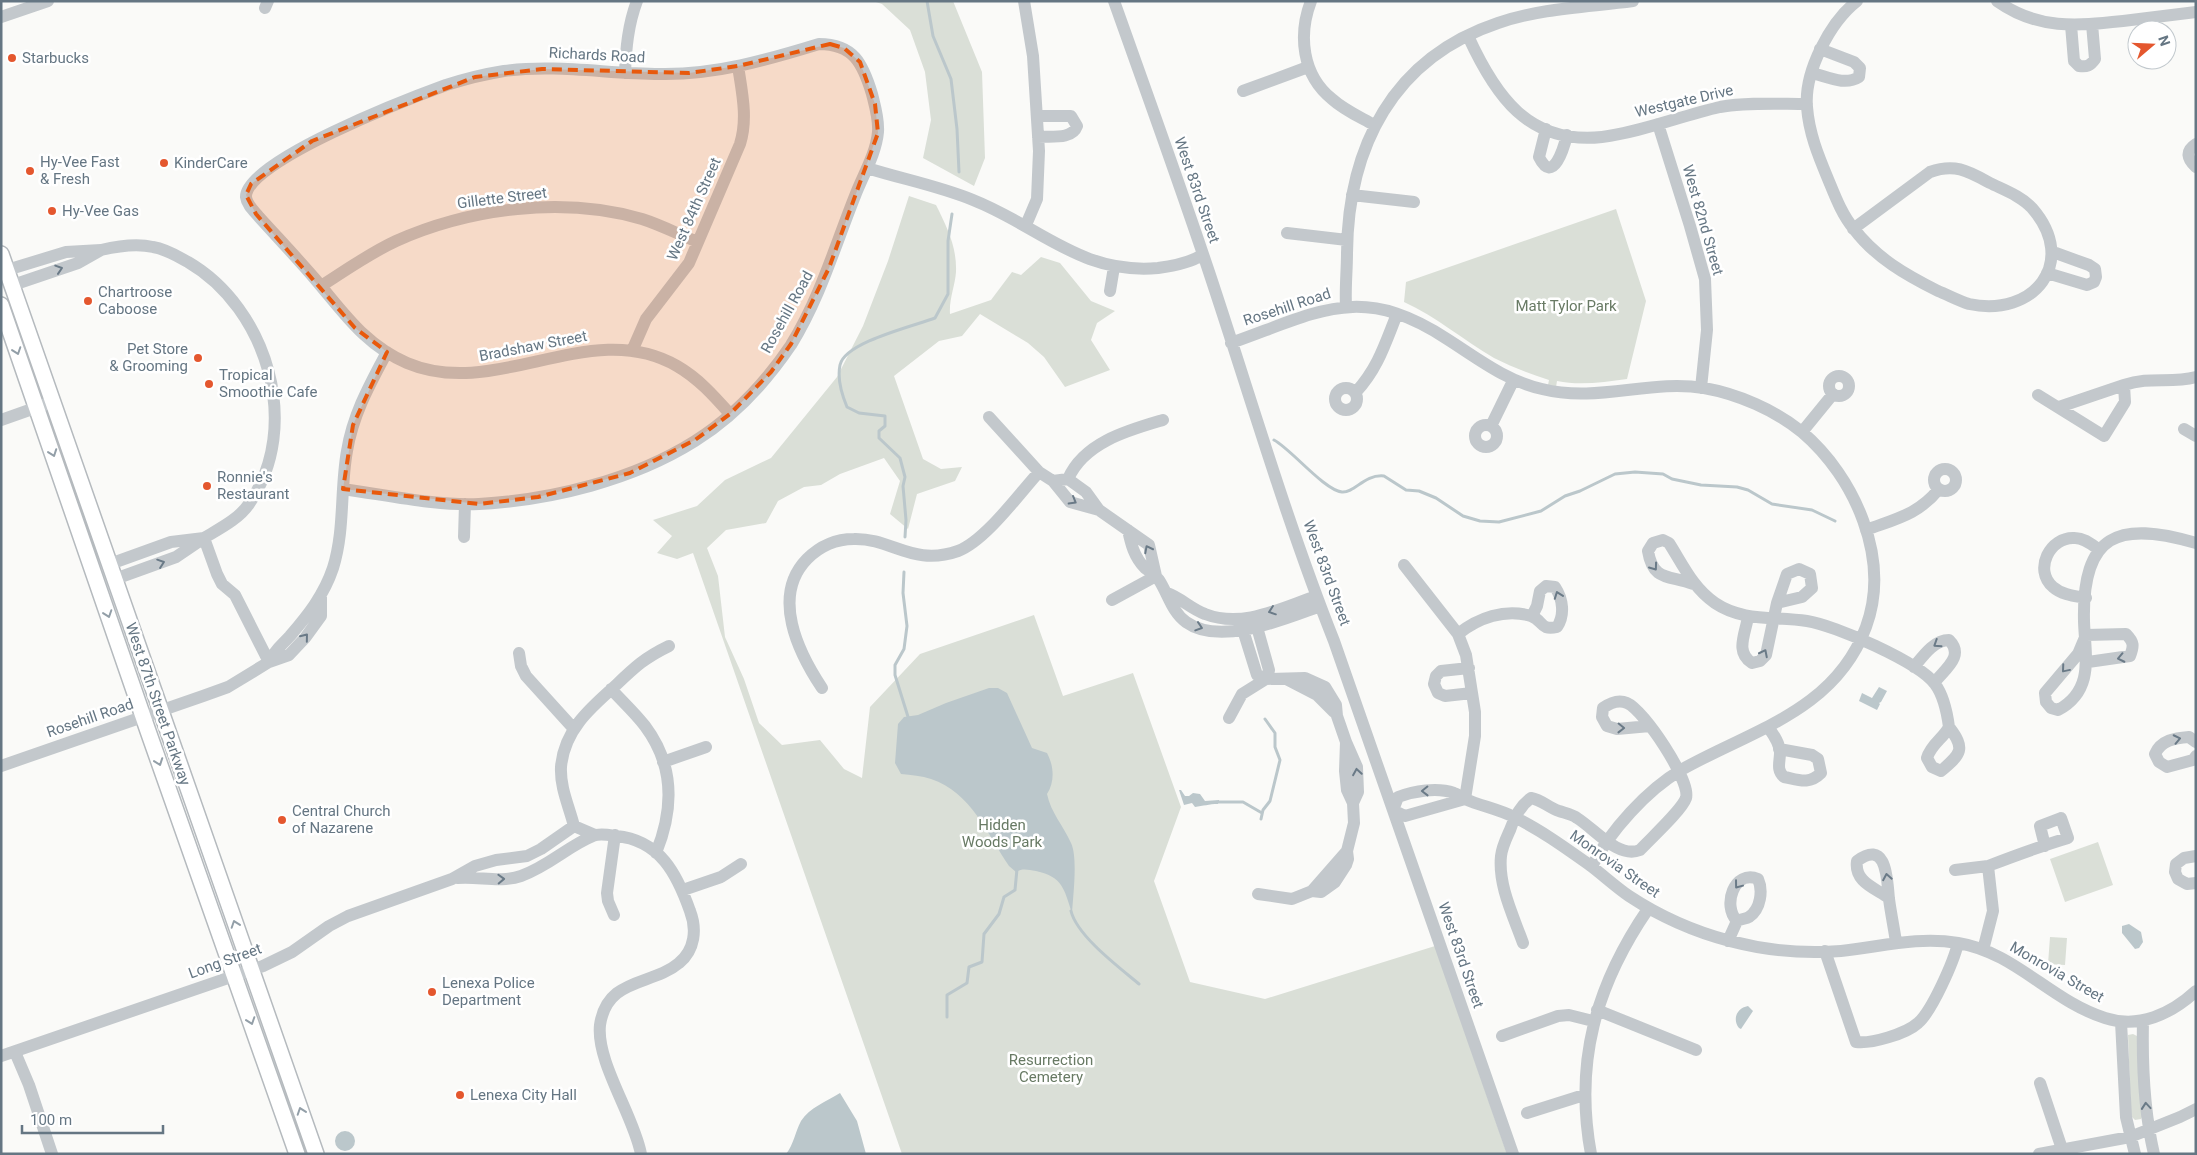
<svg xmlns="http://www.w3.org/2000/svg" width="2197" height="1155" font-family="Roboto,sans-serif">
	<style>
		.green { fill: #dadfd7 }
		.water { fill: #bbc7cb }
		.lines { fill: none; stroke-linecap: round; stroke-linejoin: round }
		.stream { stroke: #bbc7cb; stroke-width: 3 }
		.major-casing { stroke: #b5babe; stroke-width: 18 }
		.minor { stroke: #c3c8cc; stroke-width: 12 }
		.major { stroke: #fff; stroke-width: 15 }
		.oneway { stroke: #6a7a87 }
		.oneway2 { stroke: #939fa8 }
		.marked { fill: #e8590c; fill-opacity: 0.2; stroke: #e8590c; stroke-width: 4; stroke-dasharray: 10 6; stroke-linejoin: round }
		.poi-dot { fill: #e4572e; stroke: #fff; stroke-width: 2 }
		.labels { text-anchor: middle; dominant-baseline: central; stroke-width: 5; stroke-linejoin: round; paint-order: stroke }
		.street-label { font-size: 15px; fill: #657683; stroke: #fff }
		.poi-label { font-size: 15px; fill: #657683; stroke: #fff; text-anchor: start }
		.park-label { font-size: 15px; fill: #687a64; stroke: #fff }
	</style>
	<rect width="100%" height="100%" fill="#fafaf8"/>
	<path class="green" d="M 873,1 L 953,1 L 982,72 L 985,158 L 974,186 L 923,158 L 931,120 L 925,72 L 910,30 L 882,4 Z
		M 909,196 L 936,205 C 947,227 957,247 956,272 C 955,286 949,299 950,314 L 991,300 L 1012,272 L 1021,275 L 1041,257 L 1060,263 L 1091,301 L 1115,311 L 1097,323 L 1091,340 L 1110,370 L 1065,387 L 1044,357 L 1028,343 L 980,314 L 962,336 L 939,341 L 894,376 L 923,459 L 941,469 L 962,467 L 955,481 L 917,494 L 908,529 L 890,514 L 900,481 L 884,458 L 840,474 L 821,485 L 804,487 L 778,501 L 766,523 L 726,530 L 707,548 L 718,576 L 725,637 L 744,679 L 759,723 L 782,745 L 820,740 L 844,769 L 862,778 L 870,707 L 920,654 L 1034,615 L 1063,696 L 1133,673 L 1181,807 L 1154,881 L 1190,982 L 1265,999 L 1435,946 L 1507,1154 L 902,1154 L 693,553 L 677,559 L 657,553 L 672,536 L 653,520 L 697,506 L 725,480 L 771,458 L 837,377 L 863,326 L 888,261 Z
		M 1616,209 L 1646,301 L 1627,379 C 1604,382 1580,386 1557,381 L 1556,387 L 1548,385 L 1549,380 C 1530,374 1512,367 1494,358 C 1463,340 1437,317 1404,302 L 1406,282 Z
		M 2098,842 L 2113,885 L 2065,902 L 2050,859 Z
		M 2050,937 L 2067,938 L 2065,965 L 2048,964 Z
		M 2133,1034 L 2137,1036 L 2143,1115 L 2141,1119 L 2135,1120 L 2131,1116 L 2128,1035 Z"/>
	<path class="water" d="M 1879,687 L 1887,691 L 1881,702 L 1879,703 L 1880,704 L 1877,710 L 1859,701 L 1862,693 L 1872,698 Z
		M 989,688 L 998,688 L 1007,693 L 1032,748 L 1047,753 C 1054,766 1055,782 1047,794 C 1051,813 1063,825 1071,843 C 1078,857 1073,897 1072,913 C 1064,889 1063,877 1036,871 C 1028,870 1023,868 1016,872 L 1009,866 C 988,835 971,792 931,779 C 922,776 911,775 901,774 L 895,763 L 898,724 L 904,717 L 918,715 L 946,703 Z
		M 1179,790 L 1181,790 L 1185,796 L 1189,796 L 1193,793 L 1200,794 L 1205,801 L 1219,800 L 1219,802 L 1218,804 C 1209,804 1203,806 1195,807 L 1192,803 L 1184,805 Z
		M 2129,924 L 2141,932 L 2143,942 L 2139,948 L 2135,949 L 2122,933 L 2122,926 Z
		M 1748,1006 L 1753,1011 L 1741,1029 L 1739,1028 C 1732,1019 1737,1008 1748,1006 Z
		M 840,1093 L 857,1121 L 866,1154 L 786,1154 C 794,1144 795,1132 801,1121 C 809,1108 827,1101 840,1093 Z
		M335 1141a10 10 0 1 1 20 0a10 10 0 1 1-20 0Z"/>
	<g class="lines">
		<path class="stream" d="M 927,1 L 933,36 L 951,79 L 957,129 L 959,172
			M 1274,440 C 1291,449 1324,490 1342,492 C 1355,493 1364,474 1384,476 L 1406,490 L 1419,491 L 1436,498 L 1463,516 L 1480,521 L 1499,522 L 1541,511 L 1565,496 L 1580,491 L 1615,474 L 1635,472 L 1663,474 L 1672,479 L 1701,485 L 1737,487 L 1748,490 L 1772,504 L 1812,510 L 1835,521
			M 905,537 L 906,520 L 903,486 L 905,477 L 900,458 L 879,438 L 879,431 L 885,426 L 885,416 L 859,413 L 847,407 C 842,395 837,379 840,365 C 845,342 914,326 935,318 L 948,294 L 948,241 L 952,214
			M 904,572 L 903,593 L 907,626 L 904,649 L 895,665 L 895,675 L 909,720
			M 1219,802 L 1243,802 L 1262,813
			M 1261,819 L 1263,810 L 1270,801 L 1280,760 L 1275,747 L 1275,733 L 1265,719
			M 1071,911 C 1077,936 1120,968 1139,984
			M 947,1017 L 947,995 L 967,983 L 969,967 L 982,962 L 984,934 L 999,914 L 1004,897 L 1015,890 L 1017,869"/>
		<g class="major-casing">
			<path id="major" d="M 1,254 L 316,1154
				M 1,305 L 148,731 L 297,1154"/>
		</g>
		<path class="minor" d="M 1024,1 L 1033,56 L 1039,151 L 1037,199 L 1026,225
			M 1114,1 C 1146,91 1179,182 1209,272 C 1250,395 1286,520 1334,641 L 1513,1154
			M 1311,1 C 1298,35 1302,75 1332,99 C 1344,110 1360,117 1374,125
			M 1997,1 C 2038,30 2076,26 2123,21 C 2147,18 2171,15 2196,12
			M 265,8 L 268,1
			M 1,17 L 48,1
			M 2071,25 L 2074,61 L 2079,66 C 2087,67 2090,66 2095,59 L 2092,24
			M 1468,36 C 1495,95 1528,145 1602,137 C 1642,132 1680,116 1720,107 C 1748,102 1778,104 1807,104
			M 625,73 C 626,48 628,25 637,1
			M 1812,73 C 1828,77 1845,86 1859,77 L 1860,68 L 1854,62 L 1820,49
			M 1243,91 L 1308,67
			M 1037,116 L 1071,116 L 1077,126 C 1072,140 1051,136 1038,137
			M 1658,124 L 1690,226 L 1705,279 L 1707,330 L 1701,388
			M 1546,129 L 1539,157 C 1553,186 1564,147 1567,135
			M 2196,144 C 2185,151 2187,159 2196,167
			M 867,168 C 902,179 939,186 973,200 C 1039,226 1081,275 1158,268 C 1173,266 1190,263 1202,255
			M 1352,195 L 1414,202
			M 1853,229 L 1930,172 C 1955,163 1968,171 1990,183 C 2004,190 2021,196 2032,208 C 2079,262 2034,318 1969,304 C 1959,301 1948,295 1938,291 C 1906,275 1876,258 1854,229 C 1842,215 1835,196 1828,179 C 1818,155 1809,133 1807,107 C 1804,72 1830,22 1857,1
			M 1287,233 L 1347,240
			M 101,250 C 118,246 136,243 153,247 C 166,249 177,256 188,262 C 267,308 303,426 249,504 C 239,519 219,529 204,538 L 217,574 L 222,584 L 235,595 L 269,662
			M 7,270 L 66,252 L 101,250 L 78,263 L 13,285
			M 2047,273 L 2087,285 L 2094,282 L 2096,277 L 2095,269 L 2089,265 L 2053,252
			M 321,286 C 346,270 370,253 396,241 C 470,208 563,196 642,219 C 661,225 680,235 698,242
			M 1110,291 L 1114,267
			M 1346,306 C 1345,288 1347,271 1347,253 C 1348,147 1393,58 1498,23 C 1541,8 1589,7 1633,1
			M 1231,343 C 1319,312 1360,282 1447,339 C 1477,358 1506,381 1542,389 C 1598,403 1650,379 1704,388 C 1738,394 1775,410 1802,432 C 1855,477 1891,559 1866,627 C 1835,711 1752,730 1681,770 C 1647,790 1610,831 1592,866
			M 632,351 L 646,319 L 689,263 L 740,144 C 748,118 742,93 738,66
			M1829 386a10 10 0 1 1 20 0a10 10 0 1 1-20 0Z
			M 2124,385 C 2151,376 2170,384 2196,377
			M1335 399a11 11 0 1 1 22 0a11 11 0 1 1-22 0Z
			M 1356,392 C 1378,368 1385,344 1397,314
			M 2038,395 L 2104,436 L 2125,402 L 2124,385 L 2059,407
			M 989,417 L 1039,472 L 1053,481 L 1068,479
			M 1,420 L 52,402
			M1475 436a11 11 0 1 1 22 0a11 11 0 1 1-22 0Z
			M 1491,426 L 1513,381
			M 2184,429 L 2196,436
			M 1802,432 L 1833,394
			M1934 480a11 11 0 1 1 22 0a11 11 0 1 1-22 0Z
			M 1068,479 L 1086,492 L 1099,510 L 1149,545 L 1156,576
			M 1068,479 C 1084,442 1129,430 1163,420
			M 1053,481 L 1070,502 L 1099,510
			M 343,489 C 387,495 434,506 479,504 C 552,500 633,480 695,441 C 733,417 766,382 791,345 C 820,298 835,246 855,196 C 863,175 876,154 878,132 C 879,119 875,106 872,94 C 863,64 854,44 819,44 C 767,60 715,75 660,74 C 608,74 556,64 504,71 C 485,74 465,79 446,85 C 413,97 245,161 246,197 C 247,205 254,211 259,217 C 278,238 297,258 315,279 C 344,313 365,345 407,363 C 496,401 591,316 677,366 C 698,378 714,396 730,414
			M 1128,530 C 1131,544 1134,557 1145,568 C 1150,572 1155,575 1159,580 C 1168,594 1172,612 1186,622 C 1219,646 1282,620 1315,608 L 1318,600 L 1311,598 C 1277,610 1241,628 1205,614 C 1191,609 1181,598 1167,593
			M 1866,530 C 1895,519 1918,515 1939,489
			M 464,537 L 465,504
			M 110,564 L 171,542 L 204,538 L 176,557 L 115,579
			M 1404,565 L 1458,634 L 1466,655 L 1475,712 L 1475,736 L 1465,799
			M 1799,569 L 1810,574 L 1812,588 L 1802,597 L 1777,603 L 1787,574 Z
			M 1693,584 C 1670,575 1653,582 1648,551 L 1653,543 L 1663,540 L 1669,543 C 1683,565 1693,588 1715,603 C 1743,622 1775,616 1807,621 C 1834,625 1919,662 1935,684 C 1944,696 1947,712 1949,727
			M 2086,598 C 2075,596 2062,595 2053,587 C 2033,570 2050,536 2075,538 C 2084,538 2091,544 2098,549
			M 1112,600 L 1156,576
			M 1748,617 C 1745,635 1735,652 1752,663 L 1760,661 L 1766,655 L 1777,603
			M 1248,618 L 1257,627 L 1269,670 L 1266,679 L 1257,675 L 1243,630 Z
			M 1458,634 C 1478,618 1505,608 1531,616 C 1543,620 1540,631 1557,627 C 1565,615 1563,599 1555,587 L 1546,586 L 1540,591 L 1537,606 L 1532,616
			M 2086,635 L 2078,654 L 2045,693 L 2046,702 L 2051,708 L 2058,710 C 2095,690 2085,655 2084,621 C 2082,534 2118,520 2196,543
			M 2086,635 L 2126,634 C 2134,642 2134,646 2130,656 L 2088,662
			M 519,653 L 521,666 L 526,676 L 574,729
			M 269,662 C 277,647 280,647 290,636 C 308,615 324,595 333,568 C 345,530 340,489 347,451 C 353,414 370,384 387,352
			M 1914,667 C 1923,656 1934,640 1949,640 C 1965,656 1945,669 1934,683
			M 1469,668 L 1441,671 L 1436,676 L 1434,684 L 1438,693 L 1445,696 L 1472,693
			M 1288,680 L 1317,695 L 1334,712
			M 822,688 C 798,652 771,596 807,559 C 820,546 836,539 854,539 C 892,538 913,567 958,551 C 985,541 1019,494 1039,472
			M 611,689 C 622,701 635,713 645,726 C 675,766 674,809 656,853
			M 1229,718 L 1242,694 L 1266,679 L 1305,678 L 1325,687 L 1336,705 L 1337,716 L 1346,742 L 1357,767 L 1358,792 L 1353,803
			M 1768,727 C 1773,734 1780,743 1780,753 C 1780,762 1776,770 1784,777 C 1799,780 1809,785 1821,773 L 1818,759 L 1812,755 L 1779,749
			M 1949,727 C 1966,749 1961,754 1941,771 L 1932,767 L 1927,758 C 1931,744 1943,739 1949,727 Z
			M 2196,742 L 2189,737 C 2175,738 2161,740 2155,754 L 2159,762 L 2167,767 L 2193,760 L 2196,756
			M 663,762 L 706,747
			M 1,766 L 203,696 L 228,687 L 269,662 L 289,655 L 305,638 L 321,616 L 321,597
			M 1465,799 L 1405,816 L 1393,810 L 1398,797 C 1414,791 1437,787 1454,793 C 1458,794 1461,798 1465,799 C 1481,806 1498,809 1514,817 C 1541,830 1567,849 1591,866 C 1604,876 1616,887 1629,896 C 1691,937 1767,957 1841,951 C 1880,947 1918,936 1958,943 C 2015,952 2051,1001 2105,1018 C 2139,1029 2171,1014 2196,991
			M 595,835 L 574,826 C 569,806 560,788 561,767 C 564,731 589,709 614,687 C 634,668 644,658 669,646
			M 2196,856 L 2184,858 L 2176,864 L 2175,872 L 2178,879 L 2187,884 L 2196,883
			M 1955,870 L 1988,866
			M 457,878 C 479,876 500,883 521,876 C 549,866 568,846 593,836 C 599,833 609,835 616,836 C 660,840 677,874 690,911 C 697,929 695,950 679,963 C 652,986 607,977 600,1025 C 596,1062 634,1116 641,1154
			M 683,890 L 721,877 L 741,864
			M 1312,891 L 1347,851
			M 1258,894 L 1292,899 L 1312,891 L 1321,892 L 1335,882 L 1346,865 L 1348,859 L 1347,851 L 1354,823 L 1353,803 L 1347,790 L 1345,771 L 1346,742
			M 1889,898 C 1875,888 1854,882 1857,861 C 1888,838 1887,882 1889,899 C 1891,914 1894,928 1896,942
			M 614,915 L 608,901 L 607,893 L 615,835
			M 1728,941 L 1737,921 C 1740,919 1746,919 1749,917 C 1761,909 1763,890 1758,879 C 1734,869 1722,906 1737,921
			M 1523,943 C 1513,915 1498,885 1501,856 C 1502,847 1506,839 1510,830 C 1514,818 1520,806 1531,798 C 1542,800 1549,808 1559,811 C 1565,813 1572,814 1577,818 C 1595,829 1618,859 1640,850 C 1650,839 1682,810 1686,798 C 1691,781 1644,710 1627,703 C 1618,699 1610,703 1603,708 L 1602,717 L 1607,726 L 1617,729 L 1650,726
			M 1983,950 L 1993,911 L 1988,866 C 2014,856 2041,846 2068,838 L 2061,818 L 2040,826 L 2045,846
			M 1825,951 L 1856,1042 C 1871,1044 1906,1034 1918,1023 C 1932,1011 1954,961 1958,943
			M 1597,1010 L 1696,1050
			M 2143,1021 C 2142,1065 2144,1111 2154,1154
			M 2121,1022 L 2126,1117 L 2135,1154
			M 1502,1036 L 1558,1016 L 1569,1015 L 1593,1021
			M 15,1052 L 29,1085 L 52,1154
			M 1,1056 L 263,966 L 292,952 L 329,926 L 348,916 L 452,879 L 475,866 L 496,860 L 527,856 L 541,849 L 574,826
			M 2040,1083 L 2062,1149
			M 1527,1113 L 1584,1095
			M 1591,1154 C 1574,1062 1596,985 1648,909
			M 2039,1154 L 2130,1137 L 2180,1117 L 2196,1109"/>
		<use href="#major" class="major"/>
	</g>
	<defs><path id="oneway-chevron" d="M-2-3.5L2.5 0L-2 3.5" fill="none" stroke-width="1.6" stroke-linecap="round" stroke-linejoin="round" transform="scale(1.25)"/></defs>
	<g class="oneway">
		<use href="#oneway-chevron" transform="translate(59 269) rotate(-18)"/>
		<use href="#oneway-chevron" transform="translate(1073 501) rotate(30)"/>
		<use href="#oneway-chevron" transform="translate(1148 549) rotate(-117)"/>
		<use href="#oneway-chevron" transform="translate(161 563) rotate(-19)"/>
		<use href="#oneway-chevron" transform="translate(1654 567) rotate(54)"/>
		<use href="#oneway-chevron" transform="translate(1558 595) rotate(-110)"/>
		<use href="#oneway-chevron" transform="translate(1272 611) rotate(161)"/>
		<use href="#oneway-chevron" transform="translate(1199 627) rotate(18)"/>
		<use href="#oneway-chevron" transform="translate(305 637) rotate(-51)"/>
		<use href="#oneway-chevron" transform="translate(1937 644) rotate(147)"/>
		<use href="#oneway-chevron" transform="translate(1764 653) rotate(-63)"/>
		<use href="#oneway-chevron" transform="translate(2121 658) rotate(168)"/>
		<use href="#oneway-chevron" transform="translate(2065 669) rotate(130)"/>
		<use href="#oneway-chevron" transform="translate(1621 728) rotate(1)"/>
		<use href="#oneway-chevron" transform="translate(2177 739) rotate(-12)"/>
		<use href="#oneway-chevron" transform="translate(1357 772) rotate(-99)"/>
		<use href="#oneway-chevron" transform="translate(1425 791) rotate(179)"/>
		<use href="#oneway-chevron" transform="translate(1887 877) rotate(-100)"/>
		<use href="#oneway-chevron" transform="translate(501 879) rotate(-2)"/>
		<use href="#oneway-chevron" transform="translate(1738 885) rotate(127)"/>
		<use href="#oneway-chevron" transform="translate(2146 1106) rotate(-95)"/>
	</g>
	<g class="oneway2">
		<use href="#oneway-chevron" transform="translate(17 351) rotate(71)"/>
		<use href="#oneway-chevron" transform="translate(53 453) rotate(70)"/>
		<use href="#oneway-chevron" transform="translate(108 614) rotate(71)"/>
		<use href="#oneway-chevron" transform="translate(159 762) rotate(70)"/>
		<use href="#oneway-chevron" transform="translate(235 924) rotate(-109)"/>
		<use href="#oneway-chevron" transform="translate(251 1021) rotate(71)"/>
		<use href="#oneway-chevron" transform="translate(301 1111) rotate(-109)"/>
	</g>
	<path class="marked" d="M 830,44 L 844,48 L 860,62 L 875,104 L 878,133 L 829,268 L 791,344 L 771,372 L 730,414 L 695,440 L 630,473 L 538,497 L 479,504 L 343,489 L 353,425 L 387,352 L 355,328 L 256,214 L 246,195 L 251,184 L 312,141 L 475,77 L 542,69 L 689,73 L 738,66 Z"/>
	<g class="poi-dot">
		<circle cx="12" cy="58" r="5"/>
		<circle cx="164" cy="163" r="5"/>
		<circle cx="30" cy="171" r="5"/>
		<circle cx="52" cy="211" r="5"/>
		<circle cx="88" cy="301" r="5"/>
		<circle cx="198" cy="358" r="5"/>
		<circle cx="209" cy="384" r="5"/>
		<circle cx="207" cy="486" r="5"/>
		<circle cx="282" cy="820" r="5"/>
		<circle cx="432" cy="992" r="5"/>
		<circle cx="460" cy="1095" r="5"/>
	</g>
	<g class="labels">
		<g class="street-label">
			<text transform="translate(597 55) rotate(3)">Richards Road</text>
			<text transform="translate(1684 101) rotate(-13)">Westgate Drive</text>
			<text transform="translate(1197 190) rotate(71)">West 83rd Street</text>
			<text transform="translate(502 198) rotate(-7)">Gillette Street</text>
			<text transform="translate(694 209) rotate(-66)">West 84th Street</text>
			<text transform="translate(1703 220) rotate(74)">West 82nd Street</text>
			<text transform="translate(1287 307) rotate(-18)">Rosehill Road</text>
			<text transform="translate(787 312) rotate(-61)">Rosehill Road</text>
			<text transform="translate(533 346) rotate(-11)">Bradshaw Street</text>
			<text transform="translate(1327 573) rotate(70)">West 83rd Street</text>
			<text transform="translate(158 704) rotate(71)">West 87th Street Parkway</text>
			<text transform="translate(90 718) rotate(-19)">Rosehill Road</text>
			<text transform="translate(1615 864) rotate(35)">Monrovia Street</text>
			<text transform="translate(1461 955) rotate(71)">West 83rd Street</text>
			<text transform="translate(225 961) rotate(-20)">Long Street</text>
			<text transform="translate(2057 972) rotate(30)">Monrovia Street</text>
		</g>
		<g class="poi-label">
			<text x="22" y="58">Starbucks</text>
			<text x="40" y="162">Hy-Vee Fast<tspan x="40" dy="17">&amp; Fresh</tspan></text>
			<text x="174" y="163">KinderCare</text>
			<text x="62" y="211">Hy-Vee Gas</text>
			<text x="98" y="292">Chartroose<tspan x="98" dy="17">Caboose</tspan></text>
			<text x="188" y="349" text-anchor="end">Pet Store<tspan x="188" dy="17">&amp; Grooming</tspan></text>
			<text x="219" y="375">Tropical<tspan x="219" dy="17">Smoothie Cafe</tspan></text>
			<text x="217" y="477">Ronnie's<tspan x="217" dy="17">Restaurant</tspan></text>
			<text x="292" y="811">Central Church<tspan x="292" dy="17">of Nazarene</tspan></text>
			<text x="442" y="983">Lenexa Police<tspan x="442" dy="17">Department</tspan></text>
			<text x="470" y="1095">Lenexa City Hall</text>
		</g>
		<g class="park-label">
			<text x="1566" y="306">Matt Tylor Park</text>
			<text x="1002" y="825">Hidden<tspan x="1002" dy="17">Woods Park</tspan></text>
			<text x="1051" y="1060">Resurrection<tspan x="1051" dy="17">Cemetery</tspan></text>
		</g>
	</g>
	<rect width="2197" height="1155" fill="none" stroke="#657683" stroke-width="5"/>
	<g transform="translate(2152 45) rotate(71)"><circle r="24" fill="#ffffff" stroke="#c1c8cd"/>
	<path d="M0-4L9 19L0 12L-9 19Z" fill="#e4572e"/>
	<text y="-8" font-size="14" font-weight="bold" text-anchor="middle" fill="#657683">N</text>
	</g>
	<path d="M22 1125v8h141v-8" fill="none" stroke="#657683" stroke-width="2.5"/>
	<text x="30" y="1125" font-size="15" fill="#657683" stroke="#ffffff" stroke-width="4" paint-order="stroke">100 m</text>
</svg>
